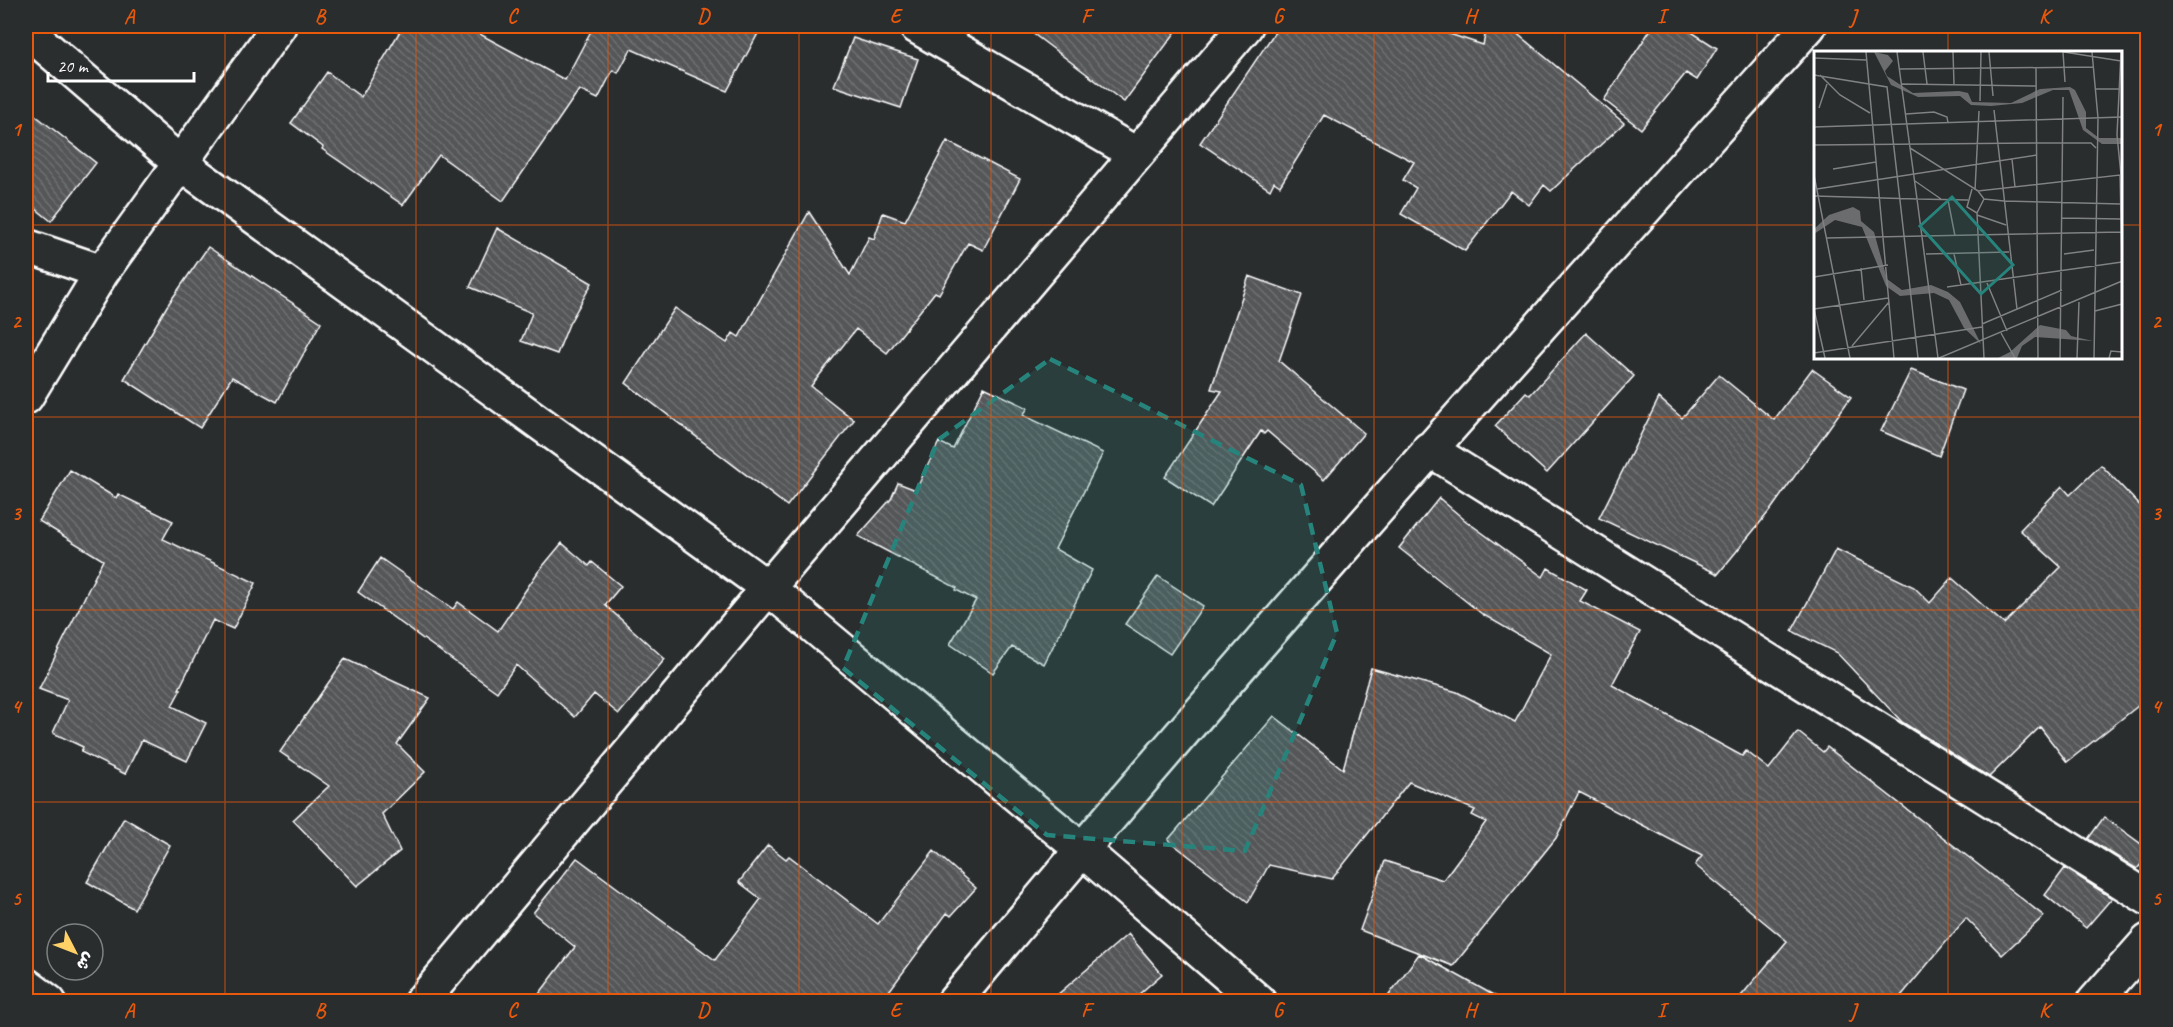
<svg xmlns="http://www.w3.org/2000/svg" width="2173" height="1027" font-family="Caveat,'Playpen Sans Arabic',sans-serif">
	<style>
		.building { fill: url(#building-back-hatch); stroke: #fff; stroke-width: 1.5 }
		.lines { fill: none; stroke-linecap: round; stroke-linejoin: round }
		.minor-casing { stroke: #fff; stroke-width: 38 }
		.minor { stroke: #2a2d2e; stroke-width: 33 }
		.marked { fill: #27847c; fill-opacity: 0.2; stroke: #27847c; stroke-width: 4.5; stroke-dasharray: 12 8; stroke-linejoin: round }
		.grid { fill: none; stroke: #e8590c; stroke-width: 1.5; stroke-opacity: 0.55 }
		.inset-road { fill: none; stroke: #7f8182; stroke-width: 1.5 }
		.view { fill: #27847c; fill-opacity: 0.15; stroke: #27847c; stroke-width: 3 }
		.inset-edge { fill: none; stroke: #fff; stroke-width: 3 }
		.neatline { fill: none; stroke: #e8590c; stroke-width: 2 }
		.grid-label { font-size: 20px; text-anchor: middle; font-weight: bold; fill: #e8590c }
	</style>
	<defs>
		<pattern id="building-back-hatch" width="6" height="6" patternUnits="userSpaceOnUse" patternTransform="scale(1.5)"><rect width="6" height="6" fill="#555758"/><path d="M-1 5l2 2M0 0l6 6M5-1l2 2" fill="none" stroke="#6e7071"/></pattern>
	</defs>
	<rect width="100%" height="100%" fill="#2a2d2e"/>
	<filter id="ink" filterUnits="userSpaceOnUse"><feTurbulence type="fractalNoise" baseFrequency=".0167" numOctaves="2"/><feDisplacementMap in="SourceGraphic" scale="12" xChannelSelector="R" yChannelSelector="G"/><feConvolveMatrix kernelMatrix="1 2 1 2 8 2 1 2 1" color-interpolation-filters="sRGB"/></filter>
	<g filter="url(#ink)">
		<path class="building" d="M 403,26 L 465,26 L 565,80 L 591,31 L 577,26 L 762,26 L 727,91 L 631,49 L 618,73 L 613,70 L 598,99 L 579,90 L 503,201 L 439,155 L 403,205 L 322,149 L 323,147 L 291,123 L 327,72 L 361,97 Z
			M 1023,26 L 1180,26 L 1124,102 Z
			M 1279,26 L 1425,26 L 1483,45 L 1487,26 L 1508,26 L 1624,123 L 1551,191 L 1544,185 L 1529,205 L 1511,191 L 1465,251 L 1401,214 L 1416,188 L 1403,180 L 1414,162 L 1324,115 L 1280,186 L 1274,182 L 1270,190 L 1200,143 Z
			M 1653,26 L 1682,26 L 1717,48 L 1697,80 L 1686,73 L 1641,129 L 1604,100 Z
			M 853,38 L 918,59 L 901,108 L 834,86 Z
			M 26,108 L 96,163 L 51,221 L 26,201 Z
			M 947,141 L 1020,179 L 983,250 L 968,243 L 939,294 L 935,292 L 887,353 L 856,329 L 811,386 L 854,420 L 787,506 L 626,383 L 675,308 L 727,343 L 733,333 L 739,337 L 809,212 L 850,275 L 869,237 L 874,239 L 883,213 L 905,221 Z
			M 497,228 L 592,283 L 569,324 L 557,354 L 521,341 L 532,313 L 470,287 Z
			M 208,247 L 321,322 L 277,402 L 232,377 L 200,428 L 124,379 L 167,306 Z
			M 1249,276 L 1302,295 L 1279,361 L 1364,433 L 1324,480 L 1267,431 L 1264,434 L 1261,431 L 1211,507 L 1165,477 L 1222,391 L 1211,389 Z
			M 1586,333 L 1634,376 L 1547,473 L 1495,426 L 1526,392 L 1530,395 Z
			M 1812,369 L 1851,397 L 1772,508 L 1718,574 L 1599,518 L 1659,398 L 1682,418 L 1719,375 L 1774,420 Z
			M 1911,370 L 1963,390 L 1939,456 L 1881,431 Z
			M 984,387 L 1028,408 L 1023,415 L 1103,453 L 1055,549 L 1092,570 L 1044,664 L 1012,647 L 993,673 L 950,644 L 976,600 L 956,590 L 957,588 L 858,536 L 891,499 L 898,483 L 916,490 L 939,442 L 953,449 Z
			M 2101,465 L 2148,514 L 2148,698 L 2067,762 L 2040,727 L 1989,777 L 1902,722 L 1837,653 L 1792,631 L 1836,549 L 1914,587 L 1930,603 L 1952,578 L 2004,624 L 2061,567 L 2020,530 L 2062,486 L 2070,495 Z
			M 70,470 L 116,498 L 118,494 L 173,521 L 163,539 L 256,583 L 233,629 L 213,620 L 179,689 L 181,689 L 172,706 L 206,723 L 187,761 L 142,740 L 125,774 L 81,752 L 83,747 L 53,733 L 68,700 L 39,689 L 103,560 L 39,521 Z
			M 1439,498 L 1466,521 L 1543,577 L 1548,568 L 1587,590 L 1580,601 L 1640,632 L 1612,685 L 1742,756 L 1746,751 L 1769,769 L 1798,732 L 1823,752 L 1827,747 L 2044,916 L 2002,955 L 1966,918 L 1896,1002 L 1736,1002 L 1787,941 L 1695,865 L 1702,856 L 1579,792 L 1556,838 L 1453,966 L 1360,930 L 1385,861 L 1443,880 L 1486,822 L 1472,815 L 1475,810 L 1409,782 L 1332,879 L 1269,865 L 1248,902 L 1168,840 L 1274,716 L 1343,769 L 1371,668 L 1457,692 L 1515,722 L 1551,654 L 1482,614 L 1399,548 Z
			M 562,543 L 589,566 L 592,562 L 621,586 L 605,605 L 665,659 L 619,714 L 594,694 L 575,717 L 516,665 L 497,692 L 358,592 L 380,558 L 453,609 L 458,602 L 498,631 L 538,572 Z
			M 1158,576 L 1203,606 L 1170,654 L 1125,624 Z
			M 345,659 L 430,698 L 397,744 L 425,772 L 382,814 L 400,851 L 357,886 L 293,820 L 329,786 L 280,752 Z
			M 2104,817 L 2148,849 L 2148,856 L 2137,869 L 2088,839 Z
			M 124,818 L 170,845 L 134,909 L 87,882 Z
			M 768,845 L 786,859 L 789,856 L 878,924 L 934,851 L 976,888 L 951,916 L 947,913 L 881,1002 L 533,1002 L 575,947 L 533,913 L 577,858 L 715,960 L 761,899 L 739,882 Z
			M 2065,868 L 2112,898 L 2086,928 L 2045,895 Z
			M 1128,934 L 1162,974 L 1130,1002 L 1049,1002 Z
			M 1419,954 L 1506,1002 L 1384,1002 Z"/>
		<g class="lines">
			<g class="minor-casing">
				<path id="minor" d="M 916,26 L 1136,154
					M 26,30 L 180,163 L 768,588 L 1081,849 L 1259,1002
					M 26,246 L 102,272
					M 26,397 L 102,272 L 279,26
					M 1429,449 L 2148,898
					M 26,985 L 49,1002
					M 421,1002 L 768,588 L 1246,26
					M 954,1002 C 1231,669 1520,348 1809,26
					M 2094,1002 L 2148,941"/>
			</g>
			<use href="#minor" class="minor"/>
		</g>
	</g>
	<path class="marked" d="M 1050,359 L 1301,485 L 1337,633 L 1245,851 L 1047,835 L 843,668 L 938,440 Z"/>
	<path class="grid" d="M 225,26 L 225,1002M 416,26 L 416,1002M 608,26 L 608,1002M 799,26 L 799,1002M 991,26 L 991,1002M 1182,26 L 1182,1002M 1374,26 L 1374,1002M 1565,26 L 1565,1002M 1757,26 L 1757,1002M 1948,26 L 1948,52M 26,225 L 1816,225M 2120,225 L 2148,225M 1948,357 L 1948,1002M 26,417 L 2148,417M 26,610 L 2148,610M 26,802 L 2148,802"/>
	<g transform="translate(1814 51)">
		<rect width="308" height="308" fill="#2a2d2e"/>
		<path d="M 60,1 L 74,4 L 79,10 L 71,20 L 73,25 L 99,42 L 145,40 L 154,42 L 158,51 L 197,52 L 226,38 L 256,36 L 261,39 L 272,61 L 272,77 L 285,87 L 307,87 L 307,93 L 288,93 L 269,79 L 255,39 L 239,39 L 208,52 L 177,55 L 157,54 L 146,45 L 104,46 L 77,34 ZM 39,156 L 46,160 L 47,170 L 60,181 L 73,228 L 88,239 L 117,234 L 134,241 L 146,251 L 174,307 L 167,293 L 150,277 L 135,249 L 120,242 L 86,245 L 72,235 L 48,176 L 21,169 L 0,183 L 0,178 L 15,164 ZM 226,274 L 252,279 L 257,285 L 279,290 L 221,286 L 208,295 L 203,307 L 184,307 L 196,301 Z" fill="#6a6c6d"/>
		<path class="inset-road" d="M 52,1 L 80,307M 83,1 L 103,148 L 154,149M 109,1 L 113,33M 139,1 L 140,33M 175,1 L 179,45M 249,1 L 251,31M 250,1 L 307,10M 278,1 L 284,67 L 280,307M 307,1 L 303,84 L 307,124M 0,7 L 53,9M 222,17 L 224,307M 86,18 L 280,16M 0,24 L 73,36 L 104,307M 6,24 L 26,44 L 56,62M 88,33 L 222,35M 282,38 L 306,38M 166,50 L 167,1M 5,57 L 13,33M 180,59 L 203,258M 92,63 L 120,61 L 133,66 L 134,72M 0,76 L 308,66M 0,94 L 224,92 L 277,92 L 282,97M 96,97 L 164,140 L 306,124 L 308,212M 198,108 L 201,136M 19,118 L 62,111M 0,124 L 36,307M 101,130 L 127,148M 3,138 L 223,104M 158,138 L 153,156 L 163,162M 161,139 L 165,60M 164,140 L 170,148 L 190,150 L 307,153M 0,145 L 103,148 L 124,307M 134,149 L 141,185M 163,164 L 192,174M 248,167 L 307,168M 12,187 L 307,181M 112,203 L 195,201M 140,203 L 147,234M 250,203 L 280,199M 47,217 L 50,249M 0,226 L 74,214M 173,232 L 193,280M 133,236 L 308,211M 0,258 L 74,247M 0,258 L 11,307M 281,260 L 308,253M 168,273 L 248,239M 187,282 L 201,307M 38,295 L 75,251M 0,302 L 168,276M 125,307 L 308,230M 170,307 L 163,162 L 170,148M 246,307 L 249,46M 263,307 L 265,251M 295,307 L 297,300 L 308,301"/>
		<path class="view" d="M 138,146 L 199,214 L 167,243 L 106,175 Z"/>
		<rect width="308" height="308" class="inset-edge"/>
	</g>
	<rect width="2173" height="1027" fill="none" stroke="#2a2d2e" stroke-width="66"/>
	<g transform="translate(75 952) rotate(132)"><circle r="28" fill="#2a2d2e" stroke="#7f8182" stroke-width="1.5"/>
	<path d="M0-4.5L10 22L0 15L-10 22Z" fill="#ffd166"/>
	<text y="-9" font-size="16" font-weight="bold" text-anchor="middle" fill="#ffffff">ش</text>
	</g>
	<path d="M48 72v9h146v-9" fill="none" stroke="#ffffff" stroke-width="3"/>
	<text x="57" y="72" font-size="18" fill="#ffffff" stroke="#2a2d2e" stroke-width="4.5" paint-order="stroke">20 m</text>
	<rect x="33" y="33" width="2107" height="961" class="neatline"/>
	<g class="grid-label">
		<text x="129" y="23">A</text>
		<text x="320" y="23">B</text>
		<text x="512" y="23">C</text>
		<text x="703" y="23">D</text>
		<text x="895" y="23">E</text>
		<text x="1086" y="23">F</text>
		<text x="1278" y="23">G</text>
		<text x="1470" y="23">H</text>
		<text x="1661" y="23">I</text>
		<text x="1853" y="23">J</text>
		<text x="2044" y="23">K</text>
		<text x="16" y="136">1</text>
		<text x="2156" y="136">1</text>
		<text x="16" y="328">2</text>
		<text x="2156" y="328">2</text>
		<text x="16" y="520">3</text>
		<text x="2156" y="520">3</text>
		<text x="16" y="713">4</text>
		<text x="2156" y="713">4</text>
		<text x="16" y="905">5</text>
		<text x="2156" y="905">5</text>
		<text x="129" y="1017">A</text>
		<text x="320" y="1017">B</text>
		<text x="512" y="1017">C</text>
		<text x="703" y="1017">D</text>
		<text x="895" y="1017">E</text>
		<text x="1086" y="1017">F</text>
		<text x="1278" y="1017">G</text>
		<text x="1470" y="1017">H</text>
		<text x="1661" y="1017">I</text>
		<text x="1853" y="1017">J</text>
		<text x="2044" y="1017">K</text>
	</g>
</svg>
